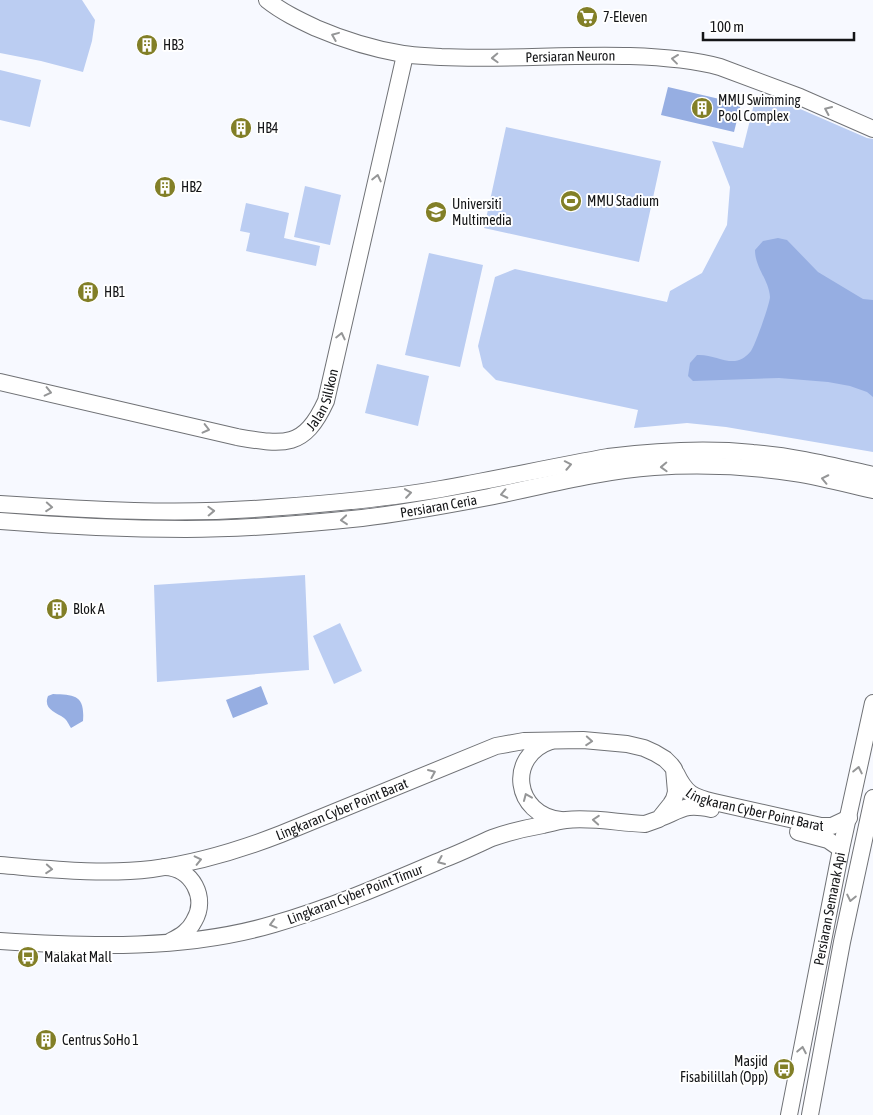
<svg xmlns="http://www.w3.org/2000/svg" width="873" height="1115" font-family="'Asap Condensed',sans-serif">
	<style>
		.green { fill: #bbcdf2 }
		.water { fill: #96aee2 }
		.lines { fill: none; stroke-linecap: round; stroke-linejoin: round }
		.secondary-casing { stroke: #707276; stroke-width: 18 }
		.secondary { stroke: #fff; stroke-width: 16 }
		.oneway { stroke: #959697 }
		.labels { text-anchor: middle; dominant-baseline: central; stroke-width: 4; stroke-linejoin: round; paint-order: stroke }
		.poi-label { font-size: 14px; fill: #141517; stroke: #fff; text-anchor: start }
		.street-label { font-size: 14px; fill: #141517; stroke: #fff }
	</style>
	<rect width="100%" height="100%" fill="#f7f9ff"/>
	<path class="green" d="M 0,0 L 82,0 L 95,20 L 92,41 L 83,72 L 41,61 L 0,53 Z
		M 0,70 L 41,80 L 30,127 L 0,120 Z
		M 756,96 L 791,105 L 867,138 L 873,139 L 873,452 L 726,427 L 687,423 L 634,428 L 638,410 L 496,380 L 483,367 L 478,346 L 495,277 L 515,269 L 667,302 L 670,291 L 702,273 L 727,225 L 730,187 L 712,141 L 743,148 Z
		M 506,127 L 661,161 L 639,262 L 484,228 Z
		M 305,186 L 341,195 L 330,245 L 294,237 Z
		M 246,203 L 289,213 L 284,238 L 320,246 L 316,266 L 246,251 L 250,233 L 240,231 Z
		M 429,253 L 483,265 L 460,367 L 405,355 Z
		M 377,364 L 429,376 L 418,426 L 365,413 Z
		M 305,575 L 309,670 L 157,682 L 154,585 Z
		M 340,623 L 362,671 L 334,684 L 313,636 Z"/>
	<path class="water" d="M 668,87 L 741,104 L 734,132 L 661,115 Z
		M 778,238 L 787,240 L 818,272 L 863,299 L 873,300 L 873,397 L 867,392 L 850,386 L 828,382 L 779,378 L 693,381 L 688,376 L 690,363 L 697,355 C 711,354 723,362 735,361 C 742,360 747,356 751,351 C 755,346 770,303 770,297 C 769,280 755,268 755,250 L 763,241 Z
		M 261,686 L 268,704 L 233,718 L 226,700 Z
		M 53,694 C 75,695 85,695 83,721 L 71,728 C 69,725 67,720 64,718 C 55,712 43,709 48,696 Z"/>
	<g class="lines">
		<g class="secondary-casing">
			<g id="secondary">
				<path id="s1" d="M 267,0 C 282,12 299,20 316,28 C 344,40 373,49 403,54 C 415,56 428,56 441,57 C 504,60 567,54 630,56 C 660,57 691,59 720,67 L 800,97 L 873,129"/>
				<path id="s2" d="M 0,382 L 237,437 C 284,445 304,449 326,401 L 405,55"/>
				<path d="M 0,504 C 89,510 179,515 268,508 C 326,504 384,499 441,489 C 497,479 552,467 608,457 C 656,451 705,448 753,453 C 794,456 833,466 873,475"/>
				<path id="s3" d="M 0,521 C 62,526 124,529 186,529 C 243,529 305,524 362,518 C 404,513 447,505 489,497 C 543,486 598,471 654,467 C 701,464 749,466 795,473 C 821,477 847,484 873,490"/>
				<path d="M 551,741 C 506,756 514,815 561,820"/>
				<path id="s4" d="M 676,773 C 686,794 693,797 714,802 L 821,826 L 832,826 L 849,818"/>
				<path d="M 663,817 C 684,808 687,804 711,809"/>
				<path d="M 798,832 L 828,840 L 841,849"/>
				<path id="s5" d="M 0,865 C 50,869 102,875 152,869 C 197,863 240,850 281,834 L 496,746 L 524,741 L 583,740 L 627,744 L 644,748 L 655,753 L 665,759 L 671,765 L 674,769 L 676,792 L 674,799 L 671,804 L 659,819 L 645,824 C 619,823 592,817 566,820 C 558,821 551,823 543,825 C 526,828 509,832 492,838 C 476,845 460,853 444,859 C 388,883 333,907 274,924 C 186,950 91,947 0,941"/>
				<path d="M 165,867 C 192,868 208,898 194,921 C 189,931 181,936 171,941"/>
				<path id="s6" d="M 789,1115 L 841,849 L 873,703"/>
				<path d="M 810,1115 L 842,942 L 873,798"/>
			</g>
		</g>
		<use href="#secondary" class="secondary"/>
	</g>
	<defs><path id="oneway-chevron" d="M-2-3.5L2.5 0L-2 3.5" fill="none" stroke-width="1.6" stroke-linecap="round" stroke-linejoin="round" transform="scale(1.25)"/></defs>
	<g class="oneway">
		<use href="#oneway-chevron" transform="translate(335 36) rotate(-158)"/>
		<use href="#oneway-chevron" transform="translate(495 58) rotate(178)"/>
		<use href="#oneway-chevron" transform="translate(675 59) rotate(-173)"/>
		<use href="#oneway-chevron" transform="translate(828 110) rotate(-156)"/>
		<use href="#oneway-chevron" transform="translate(377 178) rotate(-77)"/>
		<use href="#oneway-chevron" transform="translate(341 336) rotate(-77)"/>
		<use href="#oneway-chevron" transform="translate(48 392) rotate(13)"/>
		<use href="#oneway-chevron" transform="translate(206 429) rotate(14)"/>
		<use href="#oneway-chevron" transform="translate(568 465) rotate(-11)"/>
		<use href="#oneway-chevron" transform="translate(664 467) rotate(178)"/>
		<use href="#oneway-chevron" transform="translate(825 479) rotate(-168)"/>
		<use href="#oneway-chevron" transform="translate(408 493) rotate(-8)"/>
		<use href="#oneway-chevron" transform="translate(504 494) rotate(168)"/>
		<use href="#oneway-chevron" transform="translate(49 507) rotate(4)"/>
		<use href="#oneway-chevron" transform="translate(211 511) rotate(-2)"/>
		<use href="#oneway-chevron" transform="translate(344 520) rotate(175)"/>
		<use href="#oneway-chevron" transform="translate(589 741) rotate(4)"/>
		<use href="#oneway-chevron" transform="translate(858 770) rotate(-78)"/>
		<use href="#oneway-chevron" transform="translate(432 773) rotate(-23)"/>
		<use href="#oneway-chevron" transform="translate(527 797) rotate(-113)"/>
		<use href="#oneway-chevron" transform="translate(596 820) rotate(-176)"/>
		<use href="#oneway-chevron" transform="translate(198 860) rotate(-13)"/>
		<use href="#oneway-chevron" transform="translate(441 861) rotate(157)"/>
		<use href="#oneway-chevron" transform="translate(49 869) rotate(4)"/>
		<use href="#oneway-chevron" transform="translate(851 898) rotate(102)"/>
		<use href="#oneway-chevron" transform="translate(273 924) rotate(165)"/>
		<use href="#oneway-chevron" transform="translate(802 1050) rotate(-79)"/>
	</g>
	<defs>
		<g id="supermarket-disc" transform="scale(1.125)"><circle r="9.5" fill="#827f27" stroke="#fff"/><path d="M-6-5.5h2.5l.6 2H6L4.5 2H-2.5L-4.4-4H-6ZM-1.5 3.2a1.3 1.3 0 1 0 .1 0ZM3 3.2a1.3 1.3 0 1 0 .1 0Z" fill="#fff"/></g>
		<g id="building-disc" transform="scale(1.125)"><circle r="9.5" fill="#827f27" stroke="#fff"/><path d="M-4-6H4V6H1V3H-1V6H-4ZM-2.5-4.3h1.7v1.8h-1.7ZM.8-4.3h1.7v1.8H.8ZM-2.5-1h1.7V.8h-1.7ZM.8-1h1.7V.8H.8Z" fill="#fff"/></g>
		<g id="stadium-disc" transform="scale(1.125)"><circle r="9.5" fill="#827f27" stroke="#fff"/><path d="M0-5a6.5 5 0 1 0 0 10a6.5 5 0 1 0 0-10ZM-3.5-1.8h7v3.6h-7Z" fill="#fff"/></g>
		<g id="university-disc" transform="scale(1.125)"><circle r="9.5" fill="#827f27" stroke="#fff"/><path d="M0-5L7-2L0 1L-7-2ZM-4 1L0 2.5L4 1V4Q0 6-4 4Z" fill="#fff"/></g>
		<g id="bus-disc" transform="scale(1.125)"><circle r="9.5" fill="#827f27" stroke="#fff"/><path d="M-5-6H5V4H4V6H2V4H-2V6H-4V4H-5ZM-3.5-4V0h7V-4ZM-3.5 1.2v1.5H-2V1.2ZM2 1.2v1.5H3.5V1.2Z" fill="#fff"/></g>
	</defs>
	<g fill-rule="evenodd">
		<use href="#supermarket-disc" x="587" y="17"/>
		<use href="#building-disc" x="147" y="45"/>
		<use href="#building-disc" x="702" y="108"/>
		<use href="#building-disc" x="241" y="128"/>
		<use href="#building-disc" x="165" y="187"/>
		<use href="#stadium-disc" x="571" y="201"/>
		<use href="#university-disc" x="436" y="212"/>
		<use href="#building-disc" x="88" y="292"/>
		<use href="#building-disc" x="57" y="609"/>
		<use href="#bus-disc" x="28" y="957"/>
		<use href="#building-disc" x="46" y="1040"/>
		<use href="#bus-disc" x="784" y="1069"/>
	</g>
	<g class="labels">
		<g class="poi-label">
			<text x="603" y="17">7-Eleven</text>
			<text x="163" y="45">HB3</text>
			<text x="718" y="100">MMU Swimming<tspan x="718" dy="16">Pool Complex</tspan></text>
			<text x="257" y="128">HB4</text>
			<text x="181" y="187">HB2</text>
			<text x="587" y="201">MMU Stadium</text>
			<text x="452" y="204">Universiti<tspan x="452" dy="16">Multimedia</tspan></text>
			<text x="104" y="292">HB1</text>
			<text x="73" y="609">Blok A</text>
			<text x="44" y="957">Malakat Mall</text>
			<text x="62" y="1040">Centrus SoHo 1</text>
			<text x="768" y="1061" text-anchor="end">Masjid<tspan x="768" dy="16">Fisabilillah (Opp)</tspan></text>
		</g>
		<g class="street-label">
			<text stroke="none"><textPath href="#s1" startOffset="315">Persiaran Neuron</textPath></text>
			<text stroke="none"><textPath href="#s2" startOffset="352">Jalan Silikon</textPath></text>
			<text stroke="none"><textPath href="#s3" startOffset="440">Persiaran Ceria</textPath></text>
			<text stroke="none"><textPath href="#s4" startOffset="92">Lingkaran Cyber Point Barat</textPath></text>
			<text stroke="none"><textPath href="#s5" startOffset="352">Lingkaran Cyber Point Barat</textPath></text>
			<text transform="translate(355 894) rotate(-21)">Lingkaran Cyber Point Timur</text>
			<text stroke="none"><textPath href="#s6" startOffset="210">Persiaran Semarak Api</textPath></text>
		</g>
	</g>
	<path d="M703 32v8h151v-8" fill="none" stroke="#141517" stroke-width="2.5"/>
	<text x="710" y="32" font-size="15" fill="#141517" stroke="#ffffff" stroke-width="4" paint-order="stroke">100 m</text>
</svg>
